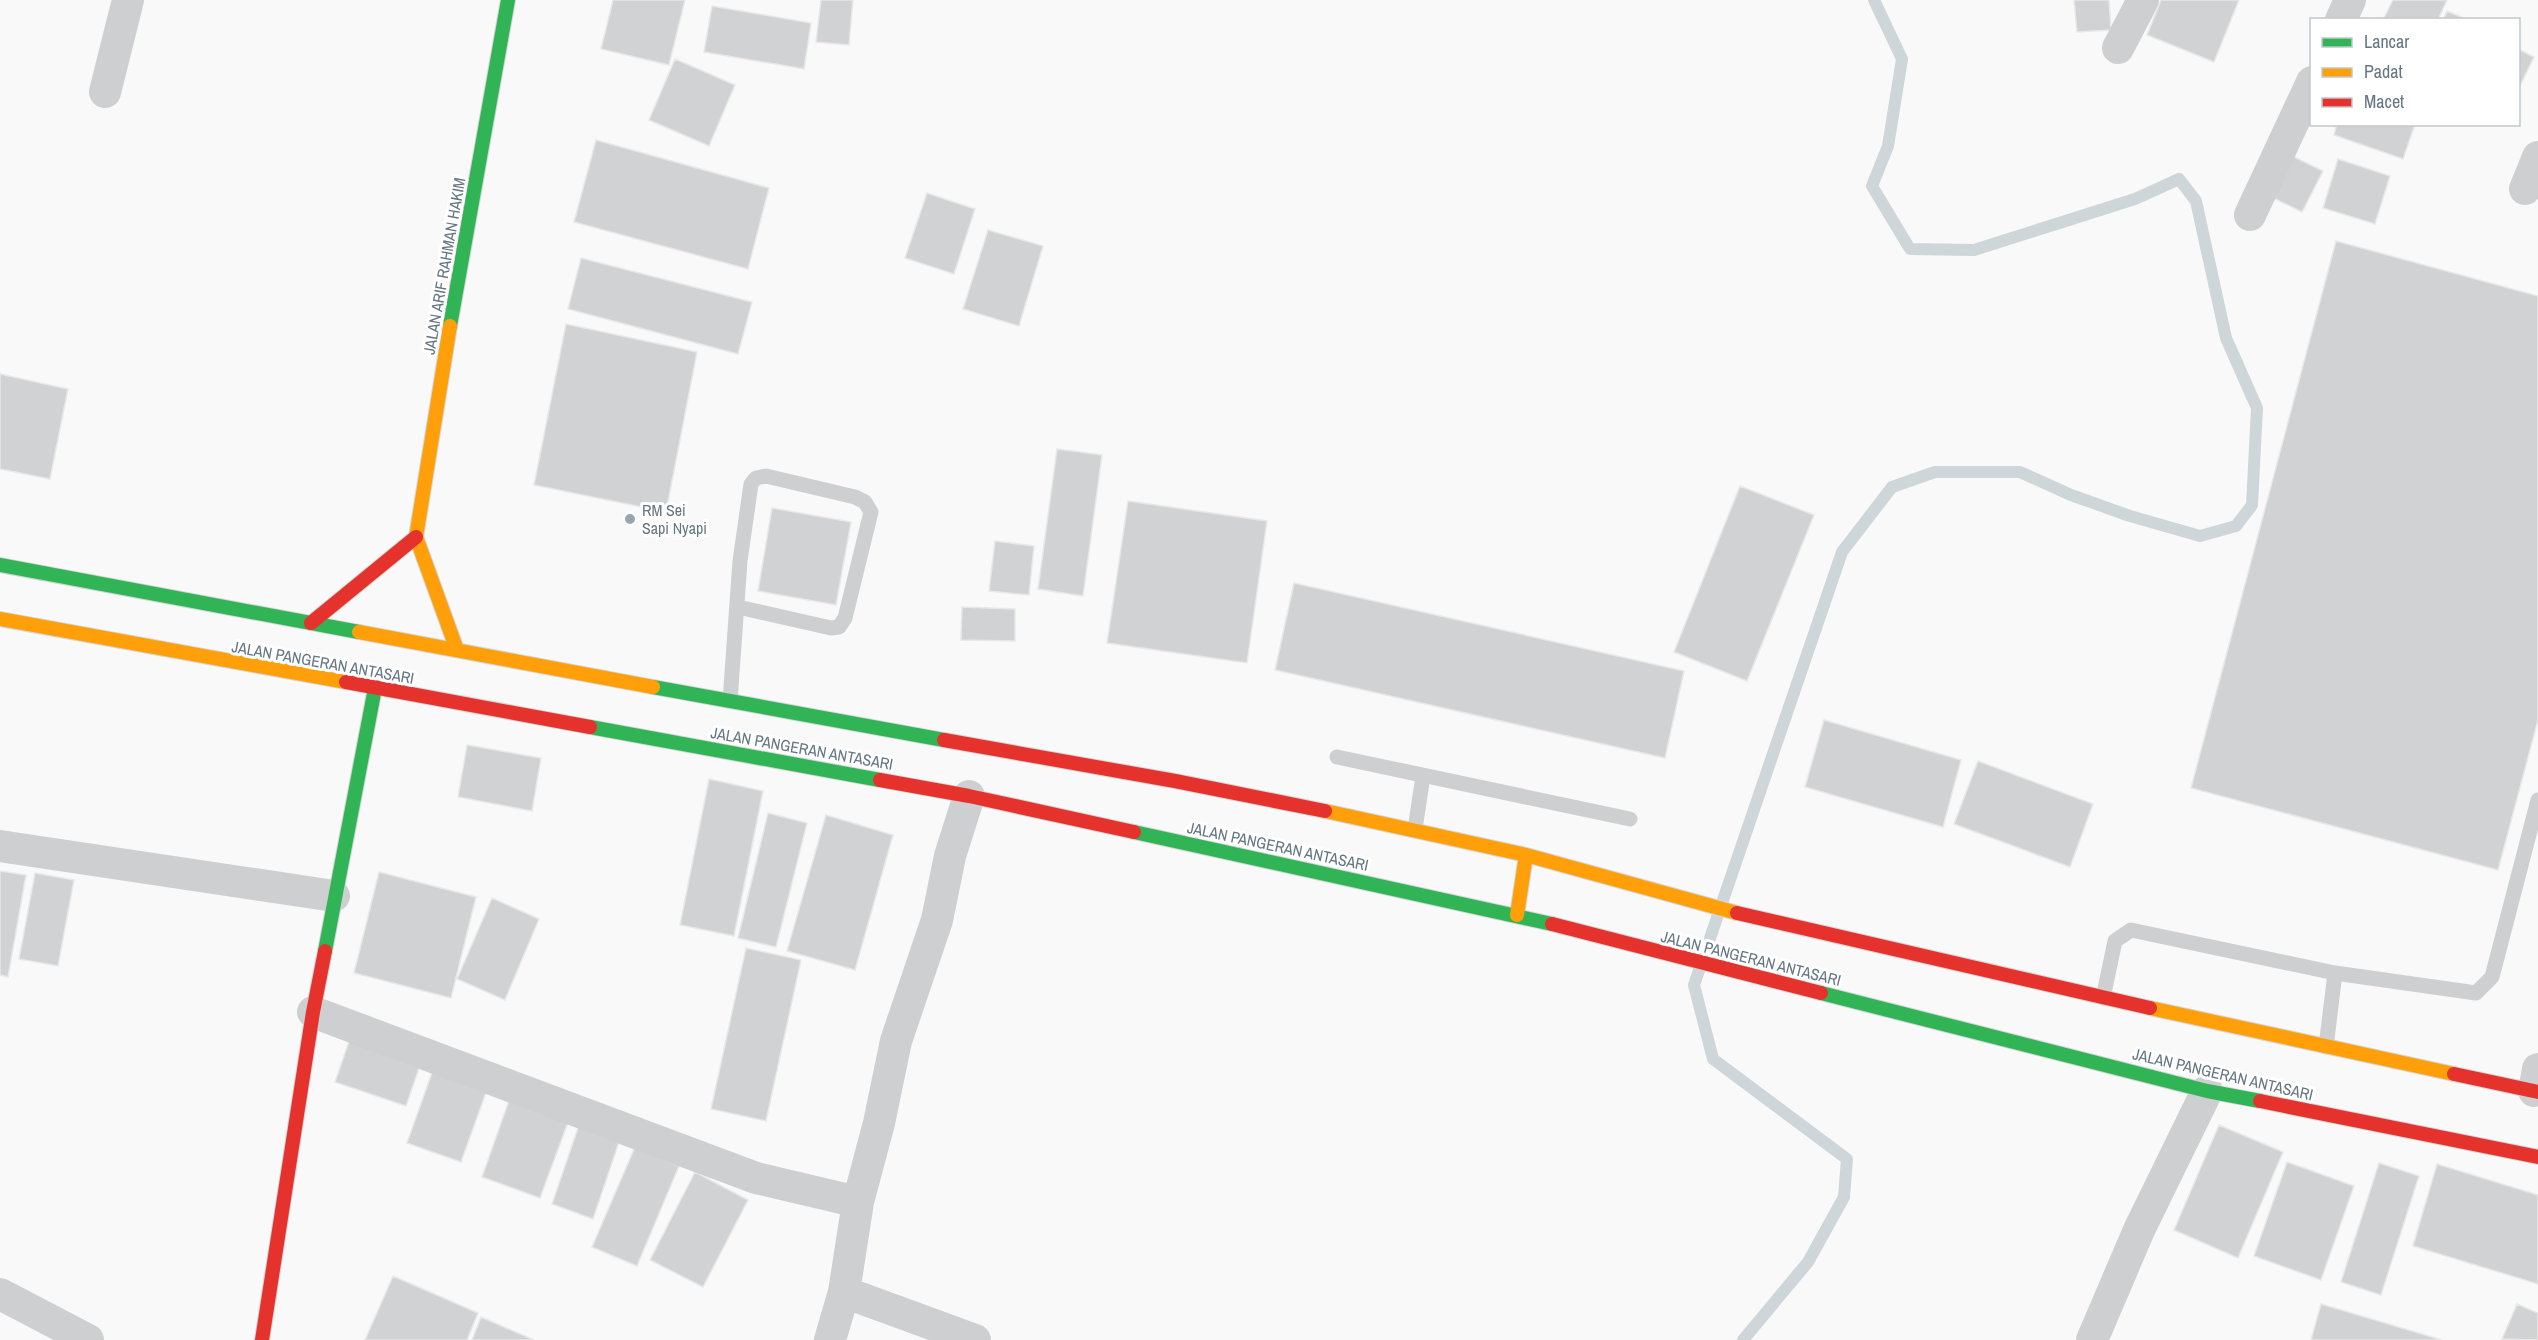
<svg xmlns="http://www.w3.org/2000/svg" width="2538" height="1340" font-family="'Archivo Narrow',sans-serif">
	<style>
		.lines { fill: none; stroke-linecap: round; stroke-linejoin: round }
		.stream { stroke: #ced6d9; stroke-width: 12 }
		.building { fill: #d0d2d3; stroke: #e8e8e8; stroke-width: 1.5 }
		.fast-casing { stroke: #d5d6d7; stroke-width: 16 }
		.slow-casing { stroke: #d5d6d7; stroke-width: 16 }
		.jam-casing { stroke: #d5d6d7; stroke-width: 16 }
		.lane { stroke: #cecfd0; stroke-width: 15 }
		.street { stroke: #cecfd0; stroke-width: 32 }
		.fast { stroke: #30b455; stroke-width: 14 }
		.slow { stroke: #ff9f0a; stroke-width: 14 }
		.jam { stroke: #e5322d; stroke-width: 14 }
		.poi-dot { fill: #99a4ac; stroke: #fff; stroke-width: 2 }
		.labels { text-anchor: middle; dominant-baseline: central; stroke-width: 6; stroke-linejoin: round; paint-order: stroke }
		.street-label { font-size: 16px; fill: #657683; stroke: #fff }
		.poi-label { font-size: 16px; fill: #657683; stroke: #fff; text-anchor: start }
	</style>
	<rect width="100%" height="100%" fill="#f9f9f9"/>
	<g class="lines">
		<path class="stream" d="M 1743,1340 L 1808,1262 L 1844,1197 L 1847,1159 L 1713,1059 L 1694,985 L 1842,552 L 1892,487 L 1935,472 L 2020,472 L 2071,495 L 2130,516 L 2200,536 L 2236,526 L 2252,505 L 2257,408 L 2226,338 L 2196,201 L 2179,179 L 2135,199 L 1974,250 L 1910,249 L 1872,186 L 1888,146 L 1902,59 L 1874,0"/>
	</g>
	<path class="building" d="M 613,0 L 685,0 L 669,65 L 601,49 Z
		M 821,0 L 853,0 L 849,45 L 816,42 Z
		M 2074,0 L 2109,0 L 2111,30 L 2077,32 Z
		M 2161,0 L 2239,0 L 2214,62 L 2147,35 Z
		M 2393,0 L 2447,0 L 2438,20 L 2387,20 L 2384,18 Z
		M 712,6 L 811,23 L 804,69 L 704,52 Z
		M 2447,11 L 2468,20 L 2443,20 Z
		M 2518,49 L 2534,57 L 2518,90 Z
		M 675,59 L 735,85 L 709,146 L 649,120 Z
		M 2337,124 L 2415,124 L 2403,159 L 2334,135 Z
		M 596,140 L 769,188 L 748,269 L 574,222 Z
		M 2284,152 L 2323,171 L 2302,212 L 2263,193 Z
		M 2338,159 L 2390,176 L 2375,224 L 2323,208 Z
		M 927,193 L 975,209 L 954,274 L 905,258 Z
		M 988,230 L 1043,246 L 1019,326 L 963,309 Z
		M 2336,241 L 2538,296 L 2538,720 L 2498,870 L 2191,788 Z
		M 581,258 L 752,302 L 738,354 L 568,309 Z
		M 566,324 L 697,352 L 666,512 L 534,485 Z
		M 0,374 L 68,389 L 50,479 L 0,469 Z
		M 1057,449 L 1102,455 L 1083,596 L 1038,589 Z
		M 1740,486 L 1814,515 L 1747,681 L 1674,652 Z
		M 1128,501 L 1267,521 L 1247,663 L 1107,643 Z
		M 772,508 L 851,522 L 836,605 L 758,591 Z
		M 995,541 L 1034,546 L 1029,595 L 989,591 Z
		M 1294,583 L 1684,671 L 1665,758 L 1275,670 Z
		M 962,607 L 1015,609 L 1015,641 L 961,640 Z
		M 1824,720 L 1961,760 L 1943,827 L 1805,787 Z
		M 467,745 L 541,758 L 532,811 L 458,797 Z
		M 1978,761 L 2093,804 L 2070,867 L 1954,824 Z
		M 709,779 L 763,791 L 734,936 L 680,925 Z
		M 768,813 L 807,823 L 776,947 L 738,938 Z
		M 826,815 L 893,835 L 855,970 L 787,951 Z
		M 0,871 L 26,875 L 8,977 L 0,975 Z
		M 379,872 L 476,897 L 451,998 L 354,973 Z
		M 35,873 L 74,880 L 58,966 L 19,959 Z
		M 492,898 L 539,919 L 505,1000 L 457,979 Z
		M 746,948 L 801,960 L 766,1121 L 711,1109 Z
		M 353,1030 L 424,1054 L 406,1106 L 335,1082 Z
		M 434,1067 L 488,1087 L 461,1162 L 407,1143 Z
		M 511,1095 L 570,1117 L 540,1198 L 482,1177 Z
		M 579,1125 L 620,1139 L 593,1219 L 552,1204 Z
		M 2219,1125 L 2283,1152 L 2238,1258 L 2174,1230 Z
		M 635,1147 L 679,1166 L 637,1266 L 592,1247 Z
		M 2287,1162 L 2354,1186 L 2321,1280 L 2254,1256 Z
		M 2379,1163 L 2419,1176 L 2381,1295 L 2341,1282 Z
		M 2437,1164 L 2538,1195 L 2538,1284 L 2413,1246 Z
		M 695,1172 L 748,1200 L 703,1287 L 650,1260 Z
		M 393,1276 L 478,1313 L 467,1340 L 365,1340 Z
		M 2321,1304 L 2442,1340 L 2311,1340 Z
		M 2517,1304 L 2538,1313 L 2538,1340 L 2502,1339 Z
		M 481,1317 L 534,1340 L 472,1340 Z"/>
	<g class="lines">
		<g class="fast-casing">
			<path id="fast" d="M 450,326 L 508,0
				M 0,565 L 359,632
				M 653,687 L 944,740
				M 590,727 L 880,780
				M 1134,832 L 1552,924
				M 325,951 L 375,688
				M 1821,993 L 2207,1091 L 2260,1101"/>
		</g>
		<g class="slow-casing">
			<path id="slow" d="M 450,326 L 416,537 L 457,650
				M 0,619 L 346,682
				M 359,632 L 653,687
				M 1325,811 L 1526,855 L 1737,913
				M 1517,915 L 1526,855
				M 2150,1008 L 2454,1074"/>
		</g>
		<g class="jam-casing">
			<path id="jam" d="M 311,623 L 416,537
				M 346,682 L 590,727
				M 944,740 L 1175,781 L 1325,811
				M 880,780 L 969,796 L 1134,832
				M 1737,913 L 2150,1008
				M 1552,924 L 1821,993
				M 2454,1074 L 2538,1092
				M 2260,1101 L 2538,1157
				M 262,1340 L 313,1012 L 325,951"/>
		</g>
		<path class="lane" d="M 730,701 L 740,561 L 751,484 L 756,478 L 766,476 L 855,497 L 865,502 L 871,512 L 845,618 L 839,627 L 831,628 L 738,607
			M 1337,757 L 1630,819
			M 1415,829 L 1423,776
			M 2335,973 L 2476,993 L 2492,977 L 2538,800
			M 2103,998 L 2115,941 L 2131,930 L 2335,973 L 2326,1047"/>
		<path class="street" d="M 2341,20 L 2350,0
			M 2118,48 L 2143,0
			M 105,92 L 128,0
			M 2525,189 L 2538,157
			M 2250,215 L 2312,82
			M 0,846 L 334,896
			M 313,1012 L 756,1178 L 858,1202
			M 2534,1091 L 2538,1069
			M 844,1292 L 975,1340
			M 0,1294 L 88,1340
			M 830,1340 L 844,1292 L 858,1202 L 879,1123 L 896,1041 L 937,920 L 950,856 L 969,796
			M 2092,1340 L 2139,1230 L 2207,1091"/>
		<use href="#fast" class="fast"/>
		<use href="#slow" class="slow"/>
		<use href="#jam" class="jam"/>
	</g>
	<circle class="poi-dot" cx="630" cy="519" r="6"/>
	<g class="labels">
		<g class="street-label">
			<text transform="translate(444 266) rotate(-80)">JALAN ARIF RAHMAN HAKIM</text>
			<text transform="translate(323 662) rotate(10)">JALAN PANGERAN ANTASARI</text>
			<text transform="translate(802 748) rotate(10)">JALAN PANGERAN ANTASARI</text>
			<text transform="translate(1278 846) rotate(12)">JALAN PANGERAN ANTASARI</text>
			<text transform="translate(1751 958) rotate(14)">JALAN PANGERAN ANTASARI</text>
			<text transform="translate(2223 1074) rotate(13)">JALAN PANGERAN ANTASARI</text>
		</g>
		<g class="poi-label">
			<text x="642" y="510">RM Sei<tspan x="642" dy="18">Sapi Nyapi</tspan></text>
		</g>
	</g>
	<rect x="2310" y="18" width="210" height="108" fill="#ffffff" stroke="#c1c8cd" stroke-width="1.5"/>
	<rect x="2322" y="38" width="30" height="9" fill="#30b455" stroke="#c1c8cd" stroke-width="1.5"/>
	<text x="2364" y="48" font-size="18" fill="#657683">Lancar</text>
	<rect x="2322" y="68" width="30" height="9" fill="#ff9f0a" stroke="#c1c8cd" stroke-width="1.5"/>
	<text x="2364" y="78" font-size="18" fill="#657683">Padat</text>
	<rect x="2322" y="98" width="30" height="9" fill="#e5322d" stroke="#c1c8cd" stroke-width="1.5"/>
	<text x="2364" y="108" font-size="18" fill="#657683">Macet</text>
</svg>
